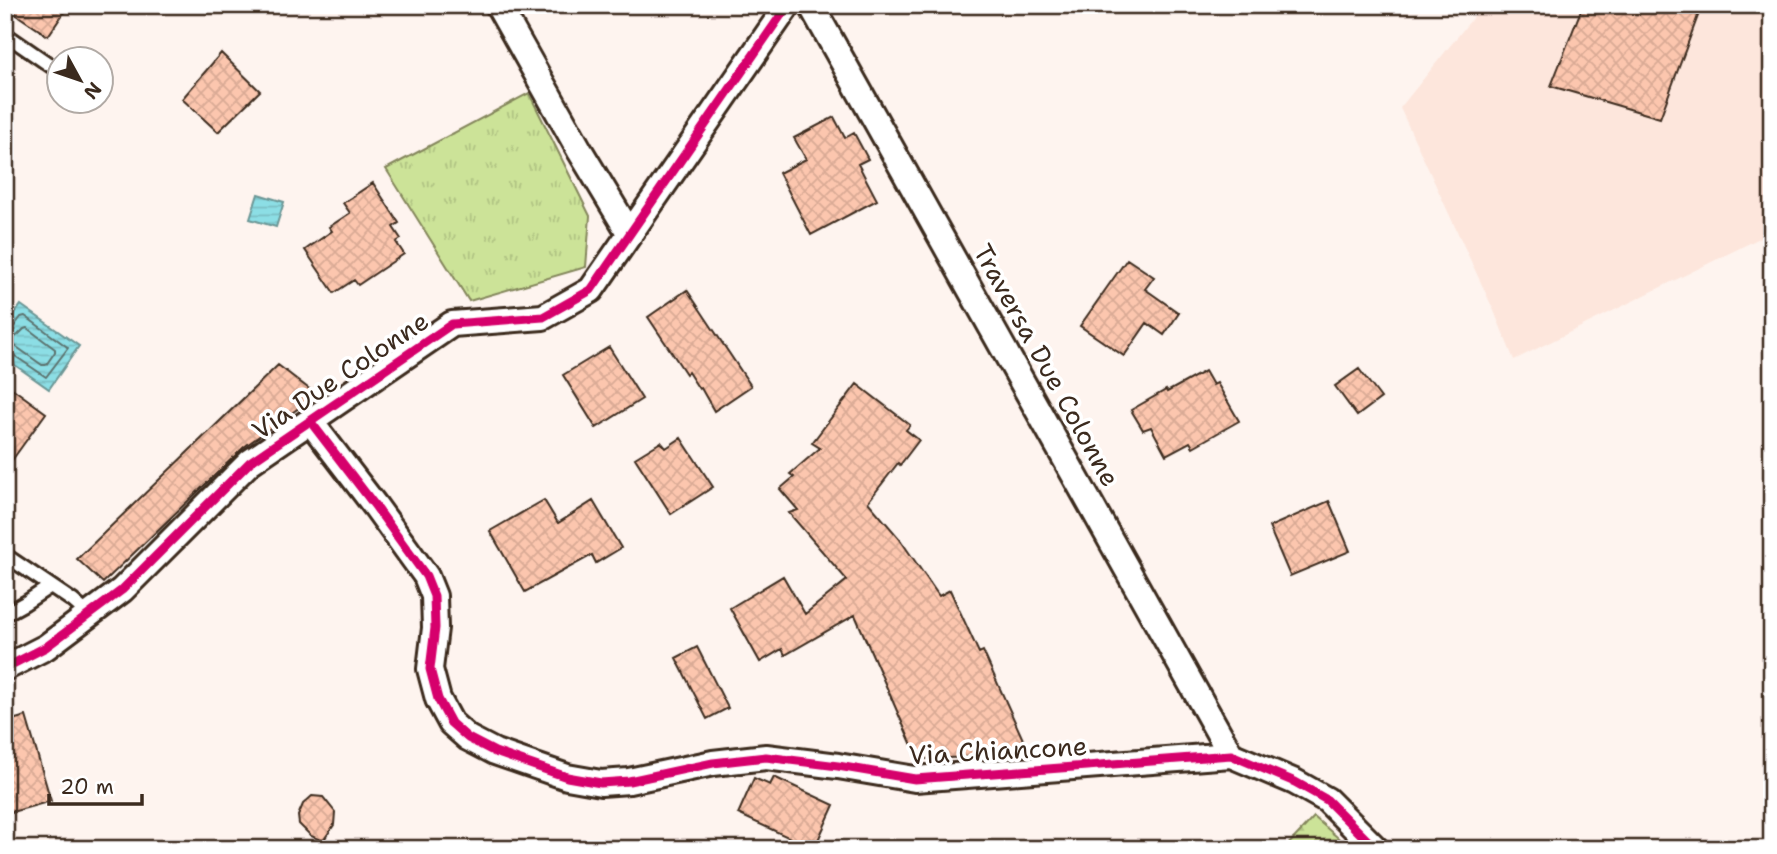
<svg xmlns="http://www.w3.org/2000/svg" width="1777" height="854" font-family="'Shantell Sans',sans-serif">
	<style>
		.built { fill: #fde6dc }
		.grass { fill: url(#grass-tufts); stroke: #84865b; stroke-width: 2 }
		.forest { fill: url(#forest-firs); stroke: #84865b; stroke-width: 2 }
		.water { fill: url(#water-rules); stroke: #6c9695; stroke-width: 2 }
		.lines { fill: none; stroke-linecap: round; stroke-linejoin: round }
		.shore { stroke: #5b726e; stroke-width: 2 }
		.building { fill: url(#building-cross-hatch); stroke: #3b2a1e; stroke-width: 2 }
		.service-casing { stroke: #3b2a1e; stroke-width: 18 }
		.minor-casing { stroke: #3b2a1e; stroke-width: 30 }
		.service { stroke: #fff; stroke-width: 12 }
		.minor { stroke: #fff; stroke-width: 24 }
		.cycleway-casing { stroke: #fff; stroke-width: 13 }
		.cycleway { stroke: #d6006c; stroke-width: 9 }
		.labels { text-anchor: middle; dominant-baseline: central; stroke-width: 7; stroke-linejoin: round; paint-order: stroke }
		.street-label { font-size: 26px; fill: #3b2a1e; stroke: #fff }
	</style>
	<defs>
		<pattern id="grass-tufts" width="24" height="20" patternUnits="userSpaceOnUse" patternTransform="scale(1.75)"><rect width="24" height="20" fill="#cce398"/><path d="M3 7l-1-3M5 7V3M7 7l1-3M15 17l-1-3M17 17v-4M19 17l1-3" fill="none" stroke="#b0c383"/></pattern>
		<pattern id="forest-firs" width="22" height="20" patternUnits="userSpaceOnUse" patternTransform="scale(1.75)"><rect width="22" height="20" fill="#cce398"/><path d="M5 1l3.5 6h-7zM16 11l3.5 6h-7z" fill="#b0c383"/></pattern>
		<pattern id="water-rules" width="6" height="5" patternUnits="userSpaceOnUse" patternTransform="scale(1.75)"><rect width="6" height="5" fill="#8cdee5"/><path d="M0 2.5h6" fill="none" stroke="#7abfc4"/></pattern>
		<pattern id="building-cross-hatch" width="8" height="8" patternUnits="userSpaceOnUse" patternTransform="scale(1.75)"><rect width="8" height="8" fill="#fcc6ae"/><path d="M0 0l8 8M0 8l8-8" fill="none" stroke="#d9aa95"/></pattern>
	</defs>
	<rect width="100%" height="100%" fill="#fef4ef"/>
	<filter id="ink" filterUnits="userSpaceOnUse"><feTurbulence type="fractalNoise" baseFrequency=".0143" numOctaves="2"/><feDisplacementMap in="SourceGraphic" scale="14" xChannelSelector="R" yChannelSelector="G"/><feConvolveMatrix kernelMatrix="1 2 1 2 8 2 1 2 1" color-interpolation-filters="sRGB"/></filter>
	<g filter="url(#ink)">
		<path class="built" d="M 1483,5 L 1772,5 L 1772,232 L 1514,360 L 1494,311 L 1400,108 Z"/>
		<path class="grass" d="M 529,93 L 590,216 L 586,267 L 469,301 L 386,169 Z"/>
		<path class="forest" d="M 1314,817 L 1351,849 L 1284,849 Z"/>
		<path class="water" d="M 258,194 L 284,202 L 276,227 L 250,219 Z
			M 21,305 L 79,346 L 49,389 L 5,358 L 5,327 Z"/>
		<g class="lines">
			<path class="shore" d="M 27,328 L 55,349 L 55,352 L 46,365 L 42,365 L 11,343 L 12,339 L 18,335 L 24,329 Z
				M 5,330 L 12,329 L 21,317 L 25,316 L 66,346 L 68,348 L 46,377 L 12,354 L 5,353"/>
		</g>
		<path class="building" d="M 5,5 L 69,5 L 48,36 L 5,7 Z
			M 1583,5 L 1702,5 L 1660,118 L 1551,86 Z
			M 221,53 L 260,91 L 218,132 L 182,99 Z
			M 834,117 L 845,138 L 854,133 L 868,159 L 858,164 L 877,200 L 811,235 L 779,173 L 806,159 L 794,138 Z
			M 373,183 L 399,223 L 393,227 L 401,239 L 396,242 L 404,254 L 358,285 L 354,280 L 334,293 L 305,250 L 332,231 L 329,227 L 350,213 L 343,203 Z
			M 1127,259 L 1154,277 L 1145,289 L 1179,313 L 1164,335 L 1147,323 L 1124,356 L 1080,326 Z
			M 687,290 L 751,386 L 714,411 L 701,388 L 699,389 L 688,372 L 686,374 L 648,317 Z
			M 609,347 L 642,399 L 596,428 L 563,375 Z
			M 278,365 L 317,395 L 244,447 L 103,583 L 77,559 Z
			M 1359,369 L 1381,398 L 1357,416 L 1335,386 Z
			M 1205,371 L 1213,385 L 1217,383 L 1239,421 L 1193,447 L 1190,442 L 1166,455 L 1151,427 L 1143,430 L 1131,410 L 1166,390 L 1167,392 Z
			M 5,383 L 46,413 L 5,470 Z
			M 857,384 L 910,425 L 906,430 L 919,440 L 900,465 L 898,463 L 868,502 L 899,538 L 939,596 L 950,590 L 979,653 L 983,651 L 1030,755 L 918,759 L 855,615 L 785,655 L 782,649 L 760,662 L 730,608 L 783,576 L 805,614 L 847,580 L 789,513 L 798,510 L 780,489 L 794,477 L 790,474 L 820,448 L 812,443 Z
			M 681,438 L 713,487 L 671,514 L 635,458 L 661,442 L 666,448 Z
			M 544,500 L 558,523 L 593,501 L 621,548 L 596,563 L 592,555 L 525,592 L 490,531 Z
			M 1329,501 L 1350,551 L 1290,576 L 1269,527 Z
			M 697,647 L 728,708 L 707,719 L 676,658 Z
			M 26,716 L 51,801 L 5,814 L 5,722 Z
			M 774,777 L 834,805 L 814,849 L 738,814 L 754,778 L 770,785 Z
			M 312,796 L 323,797 L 335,812 L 334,825 L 323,841 L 311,836 L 299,824 L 298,816 L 303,804 Z"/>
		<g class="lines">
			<g class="service-casing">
				<path id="service" d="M 5,34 L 60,72
					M 5,555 L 73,601 L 89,615
					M 5,614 L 25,603 L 49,587"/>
			</g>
			<g class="minor-casing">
				<path id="minor" d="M 498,5 L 580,151 L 630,234
					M 811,5 L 1231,755
					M 310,421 L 376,507 L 426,576 L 434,596 L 435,628 L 430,669 L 438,699 L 451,723 L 468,738 L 495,752 L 567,777 L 601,783 L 629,781 L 713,763 L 766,757 L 838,766 L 915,779 L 1231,755 L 1295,782 L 1327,800 L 1376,849
					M 5,668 L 46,647 L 122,590 L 250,462 L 452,324 L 543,317 L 591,290 L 788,5"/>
			</g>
			<use href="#service" class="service"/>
			<use href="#minor" class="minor"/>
			<g class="cycleway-casing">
				<path id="cycleway" d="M 310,421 L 376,507 L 426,576 L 434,596 L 435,628 L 430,669 L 438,699 L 451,723 L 468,738 L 495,752 L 567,777 L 601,783 L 629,781 L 713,763 L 766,757 L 838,766 L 915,779 L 1231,755 L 1295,782 L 1327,800 L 1376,849
					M 5,668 L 46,647 L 122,590 L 250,462 L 452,324 L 543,317 L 591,290 L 788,5"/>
			</g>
			<use href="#cycleway" class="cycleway"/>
		</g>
	</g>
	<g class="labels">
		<g class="street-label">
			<text transform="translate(1047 365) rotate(61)">Traversa Due Colonne</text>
			<text transform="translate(340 375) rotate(-34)">Via Due Colonne</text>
			<text transform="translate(998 750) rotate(-3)">Via Chiancone</text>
		</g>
	</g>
	<rect width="1777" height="854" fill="none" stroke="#fff" stroke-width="28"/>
	<rect x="14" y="14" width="1749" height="826" fill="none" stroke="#3b2a1e" stroke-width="2.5" filter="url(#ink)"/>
	<g transform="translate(80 80) rotate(130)"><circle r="33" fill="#ffffff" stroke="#b1aaa5" stroke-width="2"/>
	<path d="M0-5L12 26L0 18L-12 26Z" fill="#3b2a1e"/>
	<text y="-10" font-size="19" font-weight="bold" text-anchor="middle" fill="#3b2a1e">N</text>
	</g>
	<path d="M49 794v10h93v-10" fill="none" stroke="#3b2a1e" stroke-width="3.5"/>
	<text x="60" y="794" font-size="21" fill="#3b2a1e" stroke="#ffffff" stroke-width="5" paint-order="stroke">20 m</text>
</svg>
